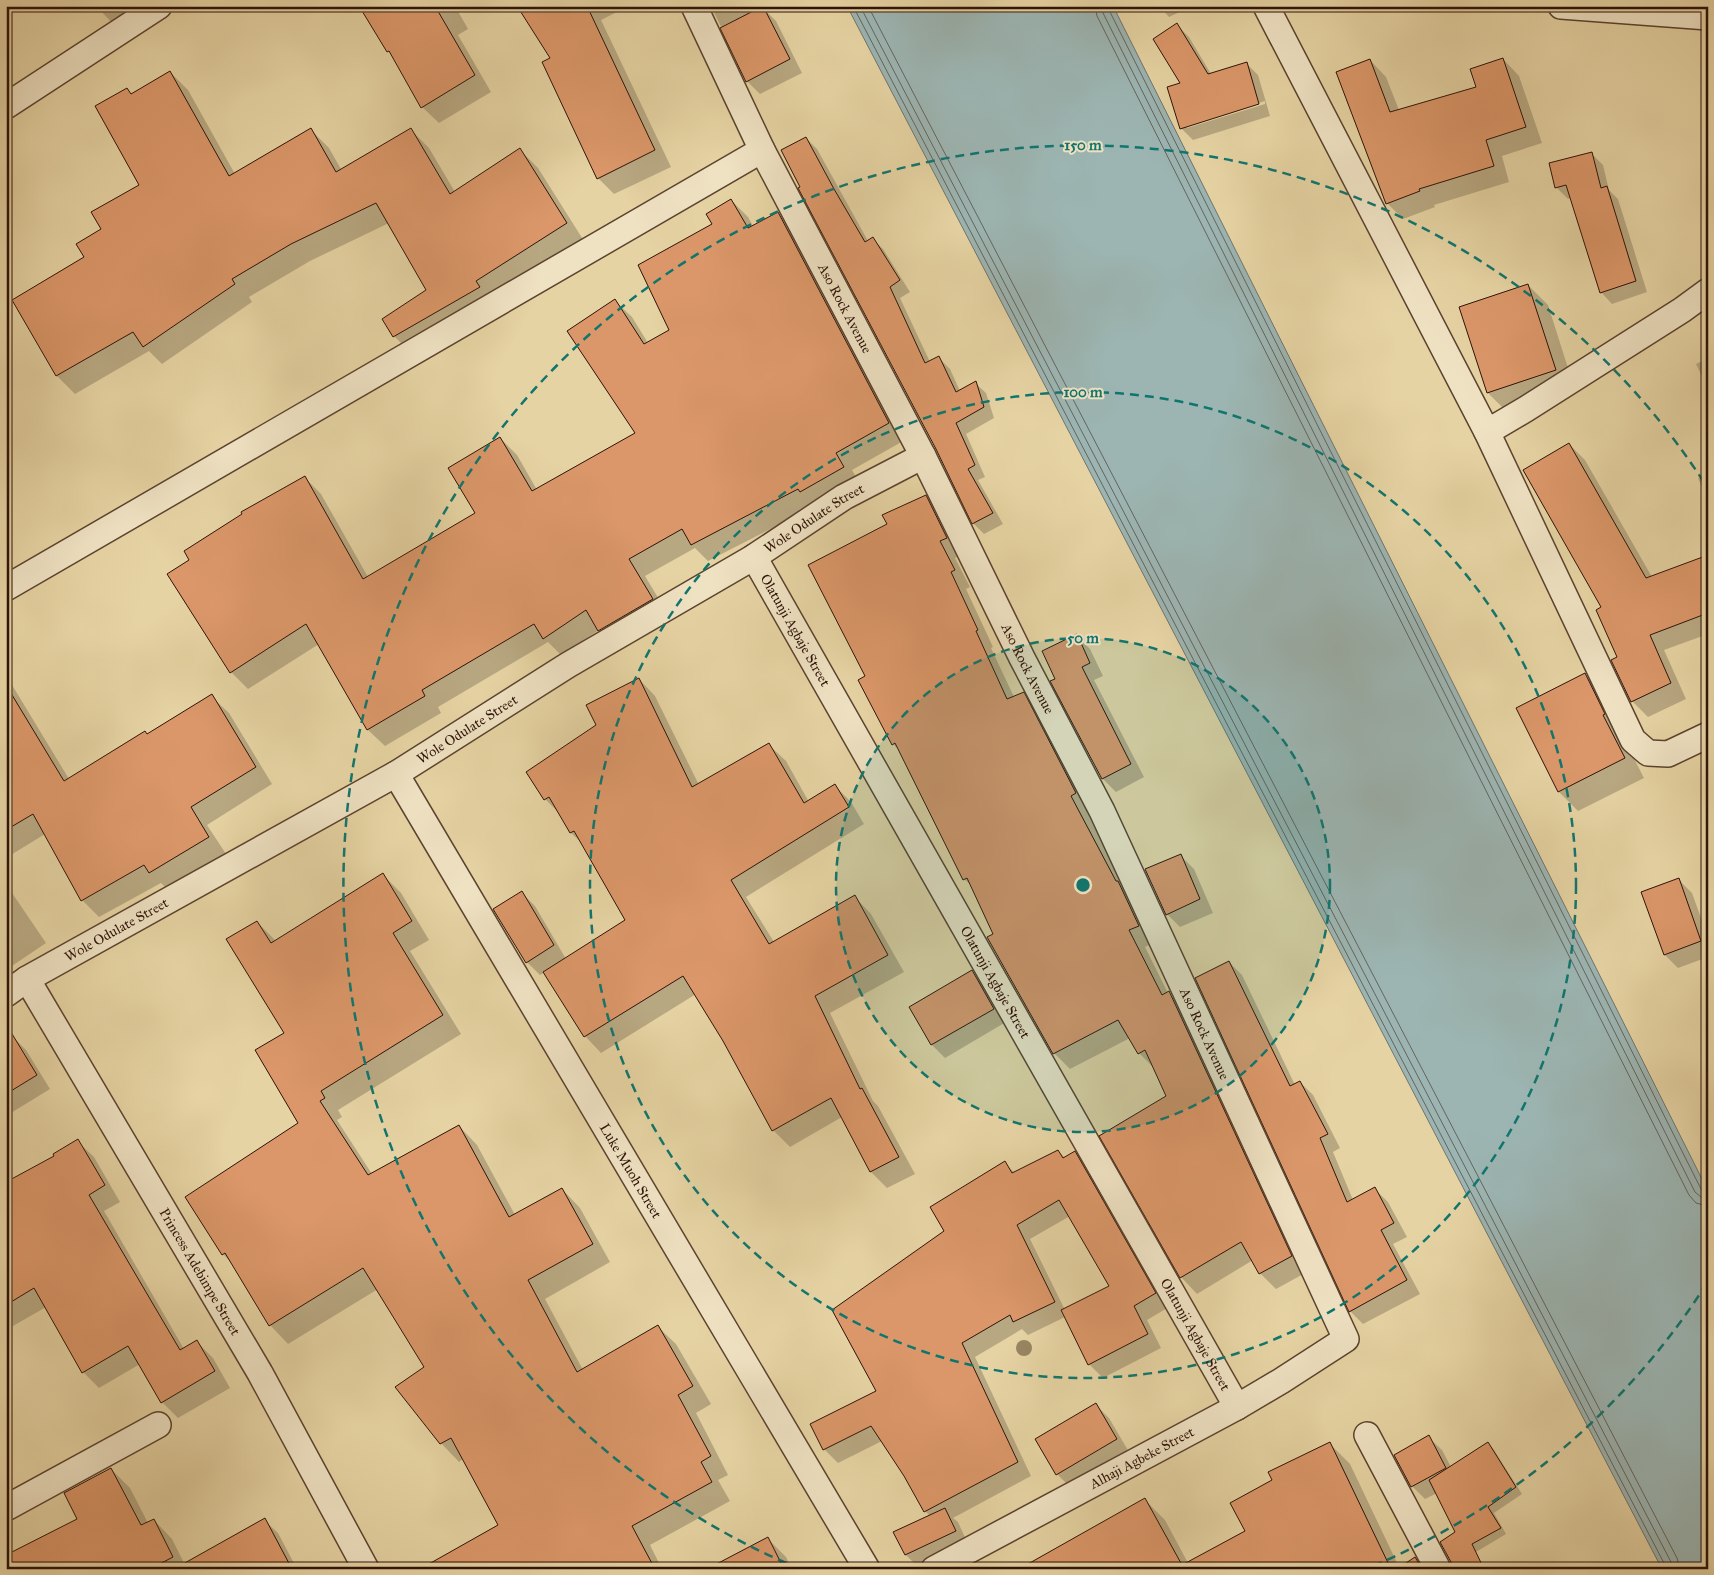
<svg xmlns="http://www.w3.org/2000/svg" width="1714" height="1575" font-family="'IM FELL Great Primer',serif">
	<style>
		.water { fill: #9cb5b2; stroke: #70746e }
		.shadow { fill: #0003; fill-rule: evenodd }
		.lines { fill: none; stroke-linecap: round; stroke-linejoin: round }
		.shore { stroke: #64645d; stroke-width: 1 }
		.building { fill: #db9769; stroke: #2d1308 }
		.street-casing { stroke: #5b432f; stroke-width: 28 }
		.street { stroke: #efe2c3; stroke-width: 25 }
		.tree { fill: #988562 }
		.ring { fill: none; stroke: #0f766e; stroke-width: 2.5; stroke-dasharray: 9 6 }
		.labels { text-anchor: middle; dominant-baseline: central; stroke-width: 4; stroke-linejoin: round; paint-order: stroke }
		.street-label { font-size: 14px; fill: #2d1308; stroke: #efe2c3 }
		.centre { fill: #0f766e; stroke: #efe2c3; stroke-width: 2.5 }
		.ring-label { font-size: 15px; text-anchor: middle; font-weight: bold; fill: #0f766e; stroke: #efe2c3; stroke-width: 4; stroke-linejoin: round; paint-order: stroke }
	</style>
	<rect width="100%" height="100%" fill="#e6d3a3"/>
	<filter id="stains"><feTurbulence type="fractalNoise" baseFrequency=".004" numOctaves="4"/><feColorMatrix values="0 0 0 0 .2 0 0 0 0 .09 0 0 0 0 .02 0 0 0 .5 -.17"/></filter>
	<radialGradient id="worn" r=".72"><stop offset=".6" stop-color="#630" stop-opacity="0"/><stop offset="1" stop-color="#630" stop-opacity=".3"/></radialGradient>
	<path class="water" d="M 847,6 L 1113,6 L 1708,1191 L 1708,1569 L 1662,1569 Z"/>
	<path class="shadow" d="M 96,6 L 147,6 L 116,27 Z
		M 361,6 L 455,6 L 468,29 L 458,35 L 491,92 L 439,123 L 422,107 L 394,57 L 388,51 Z
		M 518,6 L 624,6 L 625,8 L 601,20 L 671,167 L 614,194 L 598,178 L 552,59 Z
		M 711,6 L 757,6 L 759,10 L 763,8 L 776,21 L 802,73 L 760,94 L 747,81 Z
		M 1159,6 L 1192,6 L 1169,17 Z
		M 1177,25 L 1189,37 L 1211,74 L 1246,63 L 1258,75 L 1270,116 L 1193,140 L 1181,128 L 1182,84 ZM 1265,101 L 1265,104 L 1187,128 L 1187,126 Z
		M 1503,59 L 1519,76 L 1542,143 L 1502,156 L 1509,182 L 1434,205 L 1435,207 L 1403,219 L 1387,203 L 1370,60 L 1386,77 L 1399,110 L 1478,87 Z
		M 170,72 L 188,90 L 235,174 L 311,130 L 329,148 L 342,171 L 411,130 L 429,148 L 455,192 L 520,150 L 538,168 L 584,241 L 412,354 L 394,336 L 428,291 L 389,223 L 310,261 L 249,297 L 252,302 L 162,364 L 149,351 L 75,394 L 57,376 L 14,300 L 85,258 L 103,229 L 140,185 L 127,89 L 132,94 Z
		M 806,138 L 817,149 L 868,241 L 872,238 L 883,249 L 910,292 L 900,298 L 930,362 L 939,358 L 950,369 L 960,391 L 975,383 L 986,393 L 994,418 L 966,434 L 985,477 L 978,480 L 1003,524 L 984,534 L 973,523 L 937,449 L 801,187 Z
		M 1591,153 L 1603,165 L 1609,190 L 1618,199 L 1647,292 L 1612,304 L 1601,292 L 1571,198 L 1568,199 L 1556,187 Z
		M 731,200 L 748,217 L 753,226 L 778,213 L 795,230 L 905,440 L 852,470 L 860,484 L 815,506 L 708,561 L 695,548 L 645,576 L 669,616 L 616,647 L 599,630 L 561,655 L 548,642 L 438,707 L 441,713 L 385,746 L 368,730 L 319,644 L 248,689 L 231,672 L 169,574 L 305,478 L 321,494 L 368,577 L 477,514 L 500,438 L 517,455 L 537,490 L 637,433 L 615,301 L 632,317 L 648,343 L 670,331 L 713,224 Z
		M 1528,285 L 1548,305 L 1575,390 L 1508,413 L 1488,393 Z
		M 1708,358 L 1708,389 L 1696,364 Z
		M 1569,444 L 1585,460 L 1652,577 L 1708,556 L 1708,634 L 1664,650 L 1686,699 L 1648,717 L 1632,701 L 1603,608 Z
		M 1708,474 L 1708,502 L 1698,478 Z
		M 926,496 L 942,512 L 962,554 L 955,558 L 970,587 L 966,589 L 993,647 L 991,648 L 1014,697 L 1023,694 L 1040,710 L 1092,809 L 1087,812 L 1155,942 L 1145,947 L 1168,993 L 1185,1009 L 1307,1272 L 1276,1289 L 1260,1273 L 1253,1260 L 1197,1294 L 1181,1277 L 1101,1136 L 1167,1096 L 1155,1069 L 1139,1053 L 1130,1038 L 1070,1069 L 1054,1053 L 973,887 L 964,879 L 902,753 L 893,744 L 867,676 L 888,525 Z
		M 1077,636 L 1090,649 L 1103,676 L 1094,680 L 1144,777 L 1116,792 L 1103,779 L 1052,682 L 1057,680 Z
		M 1585,674 L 1605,694 L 1622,735 L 1644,778 L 1578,811 L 1559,792 Z
		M 6,675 L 69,779 L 148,736 L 211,696 L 229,713 L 272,784 L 207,825 L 226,854 L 168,890 L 161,883 L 99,917 L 82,900 L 45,834 L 6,858 Z
		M 639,679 L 655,696 L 699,785 L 769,745 L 786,761 L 809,802 L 835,786 L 851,802 L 864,824 L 746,897 L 774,942 L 855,897 L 871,914 L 904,972 L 830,1013 L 873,1101 L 878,1106 L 915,1174 L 887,1188 L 871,1172 L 842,1117 L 790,1147 L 773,1130 L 724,1041 L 696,994 L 601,1053 L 585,1036 L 545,972 L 540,975 L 527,962 L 522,893 L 535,906 L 566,959 L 627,921 L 584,845 L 571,833 L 561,815 L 545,799 L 597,726 Z
		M 1180,855 L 1194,869 L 1213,913 L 1180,927 L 1167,914 Z
		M 383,875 L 401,893 L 429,940 L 410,951 L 461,1034 L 338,1110 L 342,1117 L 337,1120 L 372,1174 L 459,1126 L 477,1145 L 515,1215 L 562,1189 L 580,1208 L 610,1262 L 545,1299 L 583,1370 L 657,1326 L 676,1344 L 711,1404 L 696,1413 L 728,1475 L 718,1480 L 730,1501 L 650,1545 L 662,1569 L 425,1569 L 500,1525 L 463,1459 L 459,1462 L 441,1443 L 426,1368 L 378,1289 L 288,1344 L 270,1325 L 235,1267 L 223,1254 L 300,1123 L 285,1033 L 257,922 L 276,941 Z
		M 1679,880 L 1692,893 L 1708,937 L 1708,957 L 1678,968 L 1665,955 Z
		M 6,884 L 46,943 L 6,970 Z
		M 1229,962 L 1242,975 L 1295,1085 L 1300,1082 L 1313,1095 L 1340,1148 L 1333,1152 L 1353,1200 L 1375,1189 L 1388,1202 L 1407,1237 L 1393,1244 L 1420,1294 L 1363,1324 L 1350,1311 Z
		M 972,972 L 985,985 L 1006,1022 L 945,1058 L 932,1045 L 911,1007 Z
		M 13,1037 L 26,1050 L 50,1089 L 6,1116 L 6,1041 Z
		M 77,1141 L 94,1157 L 120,1202 L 104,1211 L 184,1349 L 197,1342 L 213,1358 L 230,1388 L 178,1418 L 162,1402 L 140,1364 L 99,1388 L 83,1372 L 46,1307 L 6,1330 L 6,1174 L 11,1181 L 56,1156 Z
		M 1058,1151 L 1065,1158 L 1075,1152 L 1089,1166 L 1169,1307 L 1147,1320 L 1161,1348 L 1103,1378 L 1089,1364 L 1065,1317 L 1028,1335 L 1022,1329 L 975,1357 L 1031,1476 L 953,1518 L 958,1522 L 968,1544 L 919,1568 L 906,1555 L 895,1533 L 930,1516 L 925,1511 L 905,1476 L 882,1441 L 838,1463 L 824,1449 L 877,1391 L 946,1231 L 1004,1163 L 1015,1173 ZM 1070,1216 L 1111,1286 L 1065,1310 L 1030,1239 Z
		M 1096,1405 L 1109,1418 L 1129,1452 L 1070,1487 L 1057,1474 Z
		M 1428,1437 L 1442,1450 L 1451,1467 L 1488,1443 L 1494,1450 L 1522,1494 L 1494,1513 L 1506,1534 L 1471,1555 L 1437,1493 L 1425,1499 L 1412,1486 Z
		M 1330,1444 L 1350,1464 L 1400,1569 L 1021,1569 L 1145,1500 L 1165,1520 L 1188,1563 L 1246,1531 L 1274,1481 Z
		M 111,1469 L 130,1488 L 148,1523 L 154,1520 L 172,1539 L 187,1569 L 6,1569 L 79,1520 Z
		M 264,1520 L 278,1533 L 297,1569 L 214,1569 Z
		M 768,1539 L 786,1557 L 792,1569 L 710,1569 Z"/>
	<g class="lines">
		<path class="shore" d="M 853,6 L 1665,1565 L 1666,1569
			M 860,6 L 1671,1562 L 1672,1569
			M 868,6 L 1677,1558 L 1680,1569
			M 1095,6 L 1097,16 L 1689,1195 L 1696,1203 L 1708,1206
			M 1102,6 L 1103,13 L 1695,1192 L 1701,1197 L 1708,1199
			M 1108,6 L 1109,10 L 1701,1189 L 1704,1192 L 1708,1192"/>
	</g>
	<path class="building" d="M 359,6 L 435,6 L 475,75 L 421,108 L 389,51 L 387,52 Z
		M 517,6 L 587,6 L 655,150 L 597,179 L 542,62 L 550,58 Z
		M 763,6 L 790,59 L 746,82 L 720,28 Z
		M 1177,23 L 1208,74 L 1247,62 L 1259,104 L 1180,129 L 1167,87 L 1180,83 L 1153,39 Z
		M 1503,58 L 1526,127 L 1486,140 L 1494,166 L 1419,189 L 1420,191 L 1386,204 L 1336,72 L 1370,59 L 1390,112 L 1476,87 L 1470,69 Z
		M 170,71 L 229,176 L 311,128 L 336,172 L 411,128 L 450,194 L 520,148 L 567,223 L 476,281 L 480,287 L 393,337 L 382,319 L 426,290 L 376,203 L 291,244 L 232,279 L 235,284 L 143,347 L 133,332 L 56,376 L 12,300 L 84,257 L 76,244 L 101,229 L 91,212 L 139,185 L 95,106 L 127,88 L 131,94 Z
		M 806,137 L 834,189 L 865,242 L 873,237 L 900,280 L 890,287 L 925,363 L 939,356 L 956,392 L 976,381 L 984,407 L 956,423 L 975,465 L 968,469 L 993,513 L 972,524 L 936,449 L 798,188 L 800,187 L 781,150 Z
		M 1592,152 L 1601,188 L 1607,186 L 1636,281 L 1600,293 L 1566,185 L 1555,188 L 1549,163 Z
		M 731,199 L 748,228 L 778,212 L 889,423 L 836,453 L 844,467 L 800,492 L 798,489 L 691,545 L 682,529 L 629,559 L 653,599 L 598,631 L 586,610 L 543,639 L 534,624 L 422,690 L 425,696 L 367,730 L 306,624 L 230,673 L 167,574 L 189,560 L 184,551 L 242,514 L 241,512 L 305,476 L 363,579 L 475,513 L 448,468 L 500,437 L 532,491 L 635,433 L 567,331 L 615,299 L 644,344 L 669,330 L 638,265 L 712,224 L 706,214 Z
		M 1528,284 L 1556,370 L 1487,393 L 1459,307 Z
		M 1569,443 L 1646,578 L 1708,555 L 1708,613 L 1650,635 L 1671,683 L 1631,702 L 1611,660 L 1617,657 L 1596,610 L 1601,607 L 1523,470 Z
		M 926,495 L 947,538 L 940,541 L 955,570 L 951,572 L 978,630 L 976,631 L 1007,699 L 1024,692 L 1076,793 L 1071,796 L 1116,881 L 1118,881 L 1139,926 L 1129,930 L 1162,995 L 1169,991 L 1292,1256 L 1259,1274 L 1241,1242 L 1180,1278 L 1099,1136 L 1166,1096 L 1145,1050 L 1138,1054 L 1118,1020 L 1053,1054 L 987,937 L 993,934 L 967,878 L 963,880 L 895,743 L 892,745 L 858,680 L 865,676 L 808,565 L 887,524 L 882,515 Z
		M 1077,634 L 1090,663 L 1082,667 L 1131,764 L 1102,779 L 1050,681 L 1055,679 L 1042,651 Z
		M 1585,673 L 1605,714 L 1603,715 L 1625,758 L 1558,792 L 1516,708 Z
		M 639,678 L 692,787 L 769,743 L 804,803 L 835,784 L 849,807 L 731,880 L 769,944 L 855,895 L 888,955 L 815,996 L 860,1089 L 862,1088 L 899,1157 L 870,1172 L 831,1098 L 772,1131 L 723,1041 L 683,976 L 584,1037 L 543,972 L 625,920 L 574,831 L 570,833 L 549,797 L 544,800 L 526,772 L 596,725 L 586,705 Z
		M 6,685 L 64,781 L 145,731 L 147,734 L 212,694 L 256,767 L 191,807 L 209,837 L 149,873 L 144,865 L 81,901 L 33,814 L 6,830 Z
		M 1181,854 L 1200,899 L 1166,915 L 1145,869 Z
		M 383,873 L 412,921 L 393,933 L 443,1015 L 321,1091 L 325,1098 L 320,1101 L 368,1175 L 459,1125 L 509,1217 L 562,1188 L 593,1244 L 528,1280 L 577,1372 L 658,1325 L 693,1386 L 678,1395 L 711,1456 L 701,1462 L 712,1482 L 632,1526 L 655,1569 L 420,1569 L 498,1525 L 451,1438 L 440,1444 L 395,1387 L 424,1367 L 363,1268 L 269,1326 L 225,1253 L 222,1255 L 185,1197 L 298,1123 L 255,1050 L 284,1033 L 226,939 L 257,921 L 271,943 Z
		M 1679,878 L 1701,941 L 1664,955 L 1641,892 Z
		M 522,891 L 554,945 L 526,963 L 493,909 Z
		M 1229,961 L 1290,1086 L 1300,1081 L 1328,1134 L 1320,1138 L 1347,1202 L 1375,1187 L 1394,1223 L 1381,1230 L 1407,1280 L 1349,1312 L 1195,978 Z
		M 972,970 L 994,1009 L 931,1045 L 909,1007 Z
		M 6,1024 L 37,1075 L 6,1094 Z
		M 78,1139 L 105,1185 L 89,1195 L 180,1350 L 197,1340 L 215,1371 L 161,1403 L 128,1346 L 82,1373 L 34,1288 L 6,1305 L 6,1182 L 54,1156 L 53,1154 Z
		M 1058,1150 L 1063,1158 L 1075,1151 L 1156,1293 L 1134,1306 L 1148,1334 L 1088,1365 L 1061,1310 L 1109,1286 L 1059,1200 L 1017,1225 L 1055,1302 L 1013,1322 L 1010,1315 L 962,1343 L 1018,1462 L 924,1512 L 904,1476 L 871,1426 L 823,1450 L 810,1424 L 876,1391 L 832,1310 L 944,1231 L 930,1207 L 1005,1161 L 1012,1173 Z
		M 1096,1403 L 1117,1439 L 1056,1475 L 1035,1439 Z
		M 1429,1435 L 1446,1468 L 1411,1487 L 1394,1455 Z
		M 1330,1442 L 1391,1569 L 1019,1569 L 1145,1498 L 1182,1565 L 1245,1531 L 1230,1503 L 1272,1480 L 1268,1472 Z
		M 1488,1442 L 1516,1487 L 1488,1507 L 1501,1528 L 1472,1544 L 1484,1569 L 1452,1569 L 1451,1562 L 1440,1542 L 1455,1532 L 1429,1480 Z
		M 111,1468 L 141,1525 L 154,1519 L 173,1557 L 150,1569 L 6,1569 L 6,1555 L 77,1519 L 64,1493 Z
		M 945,1508 L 956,1531 L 905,1555 L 893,1532 Z
		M 265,1518 L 292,1569 L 174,1569 Z
		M 768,1537 L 784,1569 L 707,1569 Z
		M 1415,1557 L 1422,1569 L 1397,1569 Z"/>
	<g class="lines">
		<g class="street-casing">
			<g id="street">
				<path id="s1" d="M 694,6 L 762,150 L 923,456 L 1022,658 L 1102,811 L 1346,1339 L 1281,1381 L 1237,1407 L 934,1569"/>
				<path d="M 1266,6 L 1487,432 L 1633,740 L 1648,753 L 1668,754 L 1708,735"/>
				<path d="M 1561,6 L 1708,17"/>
				<path d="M 6,106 L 159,6"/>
				<path d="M 1487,432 L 1526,409 L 1682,310 L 1708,291"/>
				<path id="s2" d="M 754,557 L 1237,1407"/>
				<path d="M 6,588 L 762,150"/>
				<path id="s3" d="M 396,774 L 867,1569"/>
				<path id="s4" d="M 27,979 L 260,1373 L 366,1569"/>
				<path id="s5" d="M 6,994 L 27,979 L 396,774 L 568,665 L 754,557 L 844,497 L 923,456"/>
				<path d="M 1367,1435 L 1438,1569"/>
				<path d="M 6,1508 L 158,1425"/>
			</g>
		</g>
		<use href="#street" class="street"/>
	</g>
	<circle class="tree" cx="1024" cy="1348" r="8"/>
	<circle cx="1083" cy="885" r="247" fill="#0f766e" fill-opacity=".12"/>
	<g class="ring">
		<circle cx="1083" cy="885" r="247"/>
		<circle cx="1083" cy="885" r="493"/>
		<path d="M1707 1283A740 740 0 0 1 1366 1569M800 1569A740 740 0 1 1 1707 487"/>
	</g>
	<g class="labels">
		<g class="street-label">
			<text stroke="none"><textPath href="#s1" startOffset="338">Aso Rock Avenue</textPath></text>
			<text stroke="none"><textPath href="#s5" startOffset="938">Wole Odulate Street</textPath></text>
			<text stroke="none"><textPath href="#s2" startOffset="84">Olatunji Agbaje Street</textPath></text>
			<text stroke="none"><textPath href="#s1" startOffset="742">Aso Rock Avenue</textPath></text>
			<text stroke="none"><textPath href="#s5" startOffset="532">Wole Odulate Street</textPath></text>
			<text stroke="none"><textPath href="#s5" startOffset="128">Wole Odulate Street</textPath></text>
			<text stroke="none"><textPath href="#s2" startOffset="489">Olatunji Agbaje Street</textPath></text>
			<text stroke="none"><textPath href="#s1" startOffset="1148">Aso Rock Avenue</textPath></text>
			<text stroke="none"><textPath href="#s3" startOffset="461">Luke Muoh Street</textPath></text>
			<text stroke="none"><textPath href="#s4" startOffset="340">Princess Adebimpe Street</textPath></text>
			<text stroke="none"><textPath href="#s2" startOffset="894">Olatunji Agbaje Street</textPath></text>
			<text transform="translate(1142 1458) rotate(-28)">Alhaji Agbeke Street</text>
		</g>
	</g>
	<circle cx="1083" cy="885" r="8" class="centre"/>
	<g class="ring-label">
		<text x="1083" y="150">150 m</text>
		<text x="1083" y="397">100 m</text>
		<text x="1083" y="643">50 m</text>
	</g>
	<rect width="1714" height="1575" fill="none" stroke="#e6d3a3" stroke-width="25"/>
	<rect x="8" y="8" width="1699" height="1560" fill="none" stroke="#2d1308" stroke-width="2.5"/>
	<rect x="12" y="12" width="1689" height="1550" fill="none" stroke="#2d1308"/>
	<rect width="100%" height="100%" filter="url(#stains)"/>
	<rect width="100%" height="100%" fill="url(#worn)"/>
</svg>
